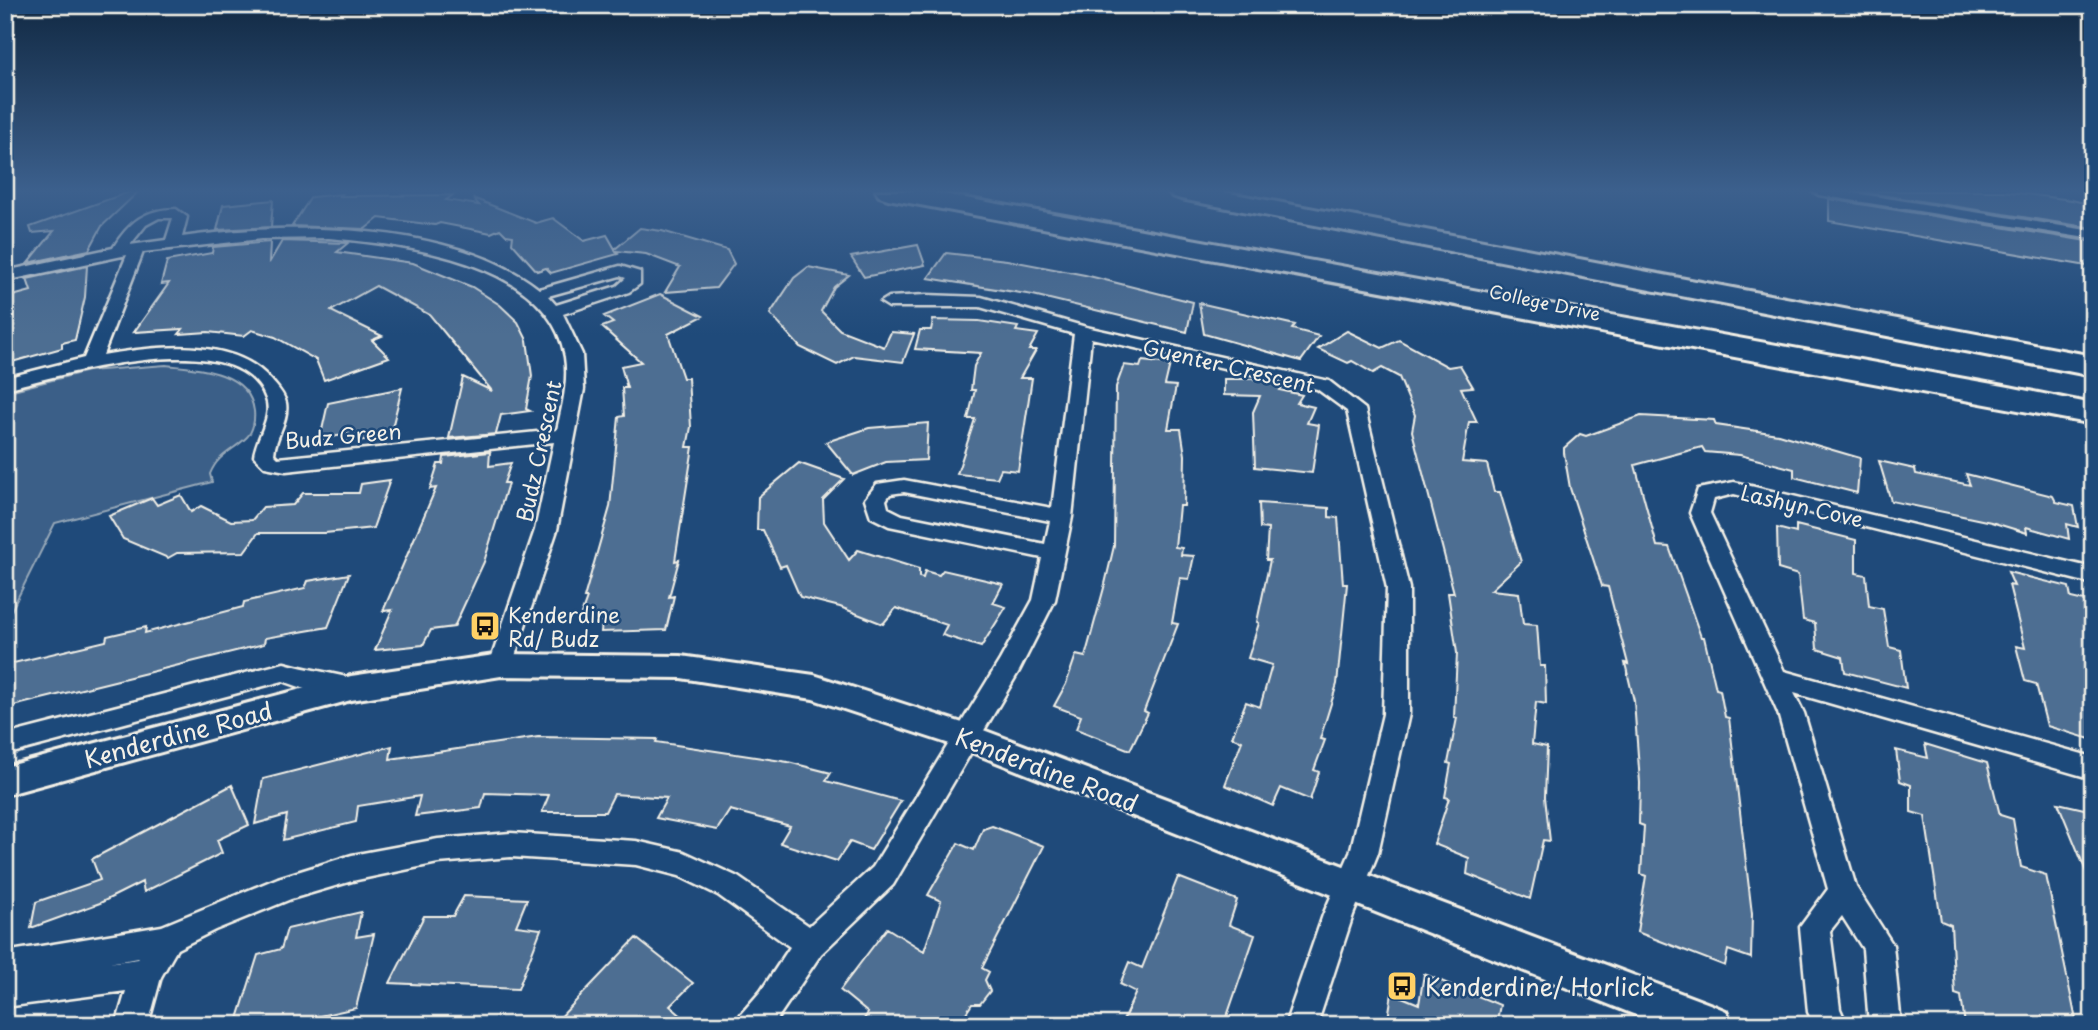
<svg xmlns="http://www.w3.org/2000/svg" width="2098" height="1030" font-family="'Playpen Sans',sans-serif">
	<style>
		.green { fill: #3a5f88; stroke: #97a8b8; stroke-width: 2 }
		.building { fill: #4d6e92; stroke: #f4f1e8; stroke-width: 2 }
		.lines { fill: none; stroke-linecap: round; stroke-linejoin: round }
		.minor-casing { stroke: #f4f1e8; stroke-width: 5 }
		.tertiary-casing { stroke: #f4f1e8; stroke-width: 6 }
		.motorway-casing { stroke: #f4f1e8; stroke-width: 6 }
		.minor { fill: #1f4a7a; fill-rule: evenodd }
		.tertiary { fill: #1f4a7a; fill-rule: evenodd }
		.motorway { fill: #1f4a7a; fill-rule: evenodd }
		.labels { text-anchor: middle; dominant-baseline: central; stroke-width: 5; stroke-linejoin: round; paint-order: stroke }
		.far-street-label { font-size: 18px; fill: #f4f1e8; stroke: #1f4a7a }
		.street-label { font-size: 21px; fill: #f4f1e8; stroke: #1f4a7a }
		.poi-label { font-size: 21px; fill: #f4f1e8; stroke: #1f4a7a; text-anchor: start }
		.near-street-label { font-size: 24px; fill: #f4f1e8; stroke: #1f4a7a }
		.near-poi-label { font-size: 24px; fill: #f4f1e8; stroke: #1f4a7a; text-anchor: start }
	</style>
	<rect width="100%" height="100%" fill="#1f4a7a"/>
	<filter id="ink" filterUnits="userSpaceOnUse"><feTurbulence type="fractalNoise" baseFrequency=".0143" numOctaves="2"/><feDisplacementMap in="SourceGraphic" scale="14" xChannelSelector="R" yChannelSelector="G"/><feConvolveMatrix kernelMatrix="1 2 1 2 8 2 1 2 1" color-interpolation-filters="sRGB"/></filter>
	<g filter="url(#ink)">
		<path class="green" d="M 166,365 C 197,368 249,371 254,411 C 255,420 253,431 247,437 C 233,451 218,454 210,474 L 212,482 L 55,523 L 5,623 L 5,392 L 88,371 Z"/>
		<path class="building" d="M 132,191 L 139,191 L 102,226 L 89,250 L 28,263 L 54,231 L 32,233 L 30,227 Z
			M 1856,191 L 2003,191 L 2072,200 L 2093,205 L 2093,228 Z
			M 342,194 L 340,196 L 453,195 L 446,200 L 479,205 L 473,198 L 536,223 L 553,218 L 584,241 L 607,235 L 615,249 L 640,228 L 662,231 L 727,250 L 734,264 L 716,288 L 665,292 L 680,267 L 646,254 L 616,251 L 618,254 L 551,273 L 546,268 L 537,271 L 512,243 L 513,236 L 506,235 L 500,229 L 491,233 L 440,223 L 435,225 L 379,218 L 365,229 L 292,226 L 311,197 Z
			M 1829,199 L 2093,242 L 2093,267 L 1829,221 Z
			M 273,200 L 271,227 L 217,230 L 223,205 Z
			M 282,241 L 348,243 L 337,252 L 413,263 L 472,287 L 500,305 L 518,322 L 527,340 L 532,376 L 526,409 L 530,411 L 501,415 L 496,434 L 449,438 L 463,377 L 492,391 L 430,315 L 376,286 L 331,311 L 382,336 L 372,340 L 389,357 L 324,380 L 316,360 L 275,337 L 252,330 L 244,336 L 208,332 L 179,334 L 183,329 L 134,332 L 169,283 L 161,284 L 167,261 L 212,253 L 213,247 L 270,242 L 269,263 Z
			M 918,245 L 925,265 L 864,277 L 851,257 Z
			M 946,253 L 1007,260 L 1085,275 L 1193,302 L 1187,332 L 1033,295 L 928,278 Z
			M 87,266 L 85,297 L 75,340 L 62,343 L 62,348 L 5,364 L 5,298 L 31,291 L 27,279 Z
			M 808,267 L 849,275 L 834,287 L 821,311 L 840,330 L 884,347 L 891,332 L 914,334 L 903,362 L 854,356 L 837,365 L 800,347 L 770,314 L 794,278 Z
			M 660,294 L 703,316 L 668,334 L 683,378 L 688,378 L 691,427 L 687,447 L 693,447 L 675,561 L 679,560 L 669,597 L 674,596 L 666,630 L 601,632 L 602,622 L 578,623 L 587,598 L 584,598 L 610,507 L 619,417 L 624,416 L 622,388 L 627,388 L 621,366 L 641,362 L 602,327 L 613,323 L 604,316 Z
			M 1199,303 L 1295,325 L 1292,329 L 1319,336 L 1301,361 L 1204,334 Z
			M 933,320 L 979,321 L 1018,327 L 1016,331 L 1038,334 L 1029,350 L 1036,350 L 1020,378 L 1032,378 L 1018,471 L 1001,469 L 997,478 L 957,474 L 975,419 L 968,419 L 975,390 L 971,390 L 974,366 L 981,353 L 915,349 L 920,330 L 931,330 Z
			M 1347,331 L 1382,348 L 1399,340 L 1448,367 L 1460,365 L 1473,387 L 1461,388 L 1477,422 L 1469,422 L 1462,462 L 1487,464 L 1494,492 L 1500,492 L 1521,562 L 1491,590 L 1519,593 L 1523,624 L 1537,625 L 1540,666 L 1545,666 L 1546,704 L 1536,702 L 1532,744 L 1547,747 L 1545,797 L 1550,841 L 1543,840 L 1530,899 L 1467,874 L 1469,858 L 1434,844 L 1449,798 L 1445,797 L 1451,764 L 1448,763 L 1457,718 L 1454,717 L 1457,653 L 1448,593 L 1454,593 L 1412,431 L 1415,415 L 1399,377 L 1382,368 L 1373,373 L 1352,361 L 1348,363 L 1318,349 Z
			M 1142,361 L 1170,364 L 1165,385 L 1176,386 L 1168,429 L 1181,429 L 1185,455 L 1184,506 L 1179,506 L 1175,547 L 1182,548 L 1181,555 L 1194,556 L 1189,579 L 1180,578 L 1172,623 L 1178,624 L 1144,711 L 1148,713 L 1130,750 L 1076,729 L 1081,716 L 1054,706 L 1066,684 L 1076,655 L 1085,657 L 1105,584 L 1114,546 L 1116,387 L 1124,365 L 1140,367 Z
			M 1224,379 L 1259,379 L 1284,384 L 1280,390 L 1302,395 L 1297,403 L 1314,407 L 1307,423 L 1319,425 L 1312,473 L 1255,467 L 1253,412 L 1260,396 L 1224,395 Z
			M 402,388 L 390,436 L 346,443 L 349,434 L 320,439 L 328,403 Z
			M 1641,416 L 1714,420 L 1716,425 L 1778,434 L 1860,458 L 1857,493 L 1794,477 L 1794,469 L 1740,455 L 1705,452 L 1702,447 L 1635,465 L 1657,546 L 1669,547 L 1701,637 L 1704,637 L 1716,689 L 1720,690 L 1725,717 L 1729,718 L 1752,914 L 1751,958 L 1728,950 L 1725,966 L 1637,932 L 1646,876 L 1641,874 L 1644,826 L 1639,824 L 1640,783 L 1634,701 L 1625,663 L 1628,664 L 1608,587 L 1602,586 L 1570,488 L 1564,453 L 1564,448 L 1580,434 L 1586,436 Z
			M 928,423 L 926,460 L 886,462 L 853,475 L 826,442 L 869,428 Z
			M 490,452 L 489,466 L 511,463 L 504,483 L 508,483 L 484,562 L 454,627 L 431,630 L 423,645 L 375,650 L 392,610 L 383,611 L 436,488 L 430,489 L 438,464 L 443,464 L 444,457 Z
			M 1879,461 L 1915,469 L 1916,474 L 1970,485 L 1966,474 L 2053,496 L 2056,502 L 2074,506 L 2078,527 L 2067,524 L 2069,539 L 2026,527 L 2027,533 L 1991,522 L 1891,501 Z
			M 799,463 L 844,479 L 823,500 L 824,522 L 849,560 L 858,550 L 919,569 L 919,577 L 923,578 L 925,571 L 939,575 L 943,570 L 1003,584 L 993,603 L 1006,607 L 981,647 L 942,635 L 947,625 L 896,608 L 883,624 L 840,607 L 800,597 L 786,565 L 780,567 L 763,530 L 757,530 L 758,497 Z
			M 390,480 L 373,528 L 325,533 L 258,533 L 244,552 L 177,553 L 168,558 L 123,539 L 109,516 L 152,498 L 157,505 L 181,495 L 191,512 L 201,506 L 231,521 L 252,520 L 263,507 L 293,505 L 303,493 L 359,493 L 361,484 Z
			M 1259,503 L 1329,508 L 1329,517 L 1338,518 L 1343,584 L 1347,584 L 1337,684 L 1320,739 L 1325,740 L 1314,770 L 1319,772 L 1310,800 L 1281,788 L 1273,806 L 1225,785 L 1242,741 L 1232,737 L 1246,702 L 1260,707 L 1272,665 L 1248,658 L 1259,623 L 1257,622 L 1270,560 L 1266,560 L 1268,529 L 1260,528 Z
			M 1796,525 L 1856,540 L 1856,573 L 1866,575 L 1869,606 L 1883,609 L 1889,647 L 1901,650 L 1906,688 L 1845,672 L 1843,657 L 1817,649 L 1815,623 L 1803,620 L 1798,575 L 1778,569 L 1777,528 L 1796,533 Z
			M 2008,572 L 2069,587 L 2071,598 L 2093,603 L 2093,740 L 2047,726 L 2036,684 L 2025,681 L 2016,646 L 2025,648 L 2009,585 L 2014,586 Z
			M 349,574 L 328,627 L 265,638 L 264,644 L 5,708 L 5,665 L 106,641 L 107,636 L 146,627 L 145,633 L 243,607 L 244,602 L 305,588 L 308,581 Z
			M 538,737 L 657,739 L 656,742 L 788,762 L 831,773 L 826,781 L 901,801 L 871,850 L 850,842 L 837,861 L 780,843 L 790,826 L 730,810 L 717,830 L 656,818 L 667,798 L 614,794 L 605,812 L 542,812 L 549,795 L 485,793 L 481,808 L 415,816 L 420,796 L 358,806 L 356,822 L 283,840 L 287,815 L 255,824 L 263,779 L 392,746 L 390,759 Z
			M 1925,744 L 1987,763 L 2000,815 L 2013,819 L 2021,867 L 2046,875 L 2077,1025 L 1965,1025 L 1961,996 L 1955,994 L 1951,925 L 1941,921 L 1925,816 L 1911,812 L 1911,785 L 1900,781 L 1896,750 L 1928,758 Z
			M 232,785 L 249,825 L 217,840 L 222,853 L 144,892 L 142,882 L 100,903 L 31,928 L 36,902 L 100,880 L 92,859 Z
			M 2058,803 L 2093,811 L 2093,886 L 2092,886 Z
			M 992,826 L 1044,846 L 982,968 L 989,972 L 985,980 L 990,991 L 980,1004 L 972,1004 L 958,1025 L 860,1025 L 868,1013 L 840,990 L 887,928 L 924,951 L 941,901 L 928,895 L 958,843 L 974,850 L 983,829 Z
			M 1178,877 L 1237,900 L 1229,925 L 1255,935 L 1224,1025 L 1121,1025 L 1136,992 L 1120,984 L 1129,962 L 1142,968 Z
			M 464,896 L 527,899 L 516,926 L 541,929 L 518,989 L 390,983 L 424,916 L 453,916 Z
			M 361,912 L 356,937 L 374,934 L 356,1008 L 279,1025 L 236,1025 L 258,955 L 281,949 L 287,929 Z
			M 636,938 L 693,983 L 670,1006 L 692,1025 L 553,1025 Z
			M 1424,974 L 1500,1005 L 1496,1025 L 1387,1025 L 1392,993 L 1419,1004 Z"/>
		<g class="lines">
			<g class="minor-casing">
				<path id="minor" d="M 1812,191 L 1842,191 L 2093,231 L 2093,239 L 1819,195 Z
					M 176,209 L 187,217 L 182,237 C 286,222 453,221 539,289 L 620,266 L 640,272 L 640,284 L 629,292 L 563,314 L 582,354 L 584,389 L 557,530 L 510,671 L 501,674 L 492,671 L 489,665 L 535,530 L 554,442 L 286,471 L 265,467 L 254,456 C 256,437 273,418 266,399 C 239,321 60,376 5,389 L 5,378 L 84,358 L 127,255 L 5,281 L 5,271 L 113,248 C 129,222 145,209 176,209 ZM 159,218 L 173,218 L 166,240 L 130,245 L 146,225 ZM 329,238 C 405,245 549,261 565,357 C 569,382 562,406 557,430 L 278,458 L 274,454 C 275,437 289,421 286,403 C 284,394 277,387 271,380 C 234,336 155,346 103,355 L 143,252 L 261,239 ZM 620,276 L 626,278 L 617,286 L 556,305 L 548,296 Z
					M 926,295 L 981,297 L 1086,327 L 1329,381 L 1365,409 L 1409,588 L 1409,714 L 1378,853 L 1353,915 L 1317,1025 L 1285,1025 L 1323,915 L 1350,853 L 1383,714 L 1387,588 L 1347,411 L 1317,389 L 1091,338 L 1072,517 L 1055,600 L 1019,671 L 893,885 L 821,954 L 773,1025 L 736,1025 L 741,1014 L 761,991 L 790,947 L 718,895 L 679,876 L 636,865 L 511,857 L 438,863 L 352,881 L 291,899 L 215,930 L 177,949 L 161,977 L 148,1025 L 116,1025 L 126,991 L 5,1007 L 5,952 L 162,926 L 278,878 L 352,855 L 438,839 L 511,833 L 636,841 L 684,852 L 738,877 L 809,926 L 873,867 L 1000,660 L 1033,600 L 1042,558 L 889,526 L 871,517 L 865,499 L 877,484 L 904,480 L 1052,508 L 1074,334 L 980,307 L 889,307 L 881,302 L 889,297 ZM 904,492 L 1050,521 L 1045,544 L 902,515 L 888,508 L 886,500 L 890,494 ZM 139,958 L 138,959 L 108,963 Z
					M 1734,482 L 2093,568 L 2093,584 L 1734,494 L 1714,499 L 1710,513 L 1784,671 L 2093,757 L 2093,779 L 1794,693 L 1804,713 L 1856,887 L 1893,945 L 1901,1025 L 1869,1025 L 1863,949 L 1842,916 L 1830,931 L 1840,1009 L 1847,1025 L 1814,1025 L 1808,1012 L 1800,927 L 1828,889 L 1778,713 L 1690,513 L 1698,489 Z
					M 284,663 C 308,670 334,673 358,680 L 361,687 L 358,694 C 335,701 305,689 283,681 L 5,755 L 5,735 Z"/>
			</g>
			<g class="tertiary-casing">
				<path id="tertiary" d="M 501,654 L 681,656 L 814,675 L 978,728 L 1712,1005 L 1726,1011 L 1732,1025 L 1661,1025 L 956,746 L 813,699 L 681,678 L 501,676 L 351,700 L 5,795 L 5,767 L 351,676 Z"/>
			</g>
			<g class="motorway-casing">
				<path id="motorway" d="M 876,191 L 927,191 L 2009,387 L 2093,404 L 2093,424 L 888,199 L 879,196 Z
					M 1168,191 L 1219,191 L 2093,356 L 2093,376 L 1181,199 L 1172,196 Z"/>
			</g>
			<use href="#minor" class="minor"/>
			<use href="#tertiary" class="tertiary"/>
			<use href="#motorway" class="motorway"/>
		</g>
	</g>
	<linearGradient id="sky" x2="0" y2="1"><stop stop-color="#112943"/><stop offset="0.57" stop-color="#3c608d"/><stop offset="1" stop-color="#3c608d" stop-opacity="0"/></linearGradient>
	<rect width="2098" height="335" fill="url(#sky)"/>
	<defs>
		<g id="bus-square" transform="scale(1.575)"><rect x="-9" y="-9" width="18" height="18" rx="4" fill="#ffd166" stroke="#1f4a7a"/><path d="M-5-6H5V4H4V6H2V4H-2V6H-4V4H-5ZM-3.5-4V0h7V-4ZM-3.5 1.2v1.5H-2V1.2ZM2 1.2v1.5H3.5V1.2Z" fill="#111"/></g>
	</defs>
	<g fill-rule="evenodd">
		<use href="#bus-square" x="485" y="626"/>
		<use href="#bus-square" x="1402" y="986"/>
	</g>
	<g class="labels">
		<g class="far-street-label">
			<text transform="translate(1545 302) rotate(12)">College Drive</text>
		</g>
		<g class="street-label">
			<text transform="translate(1229 365) rotate(13)">Guenter Crescent</text>
			<text transform="translate(343 435) rotate(-5)">Budz Green</text>
			<text transform="translate(538 451) rotate(-78)">Budz Crescent</text>
			<text transform="translate(1802 505) rotate(13)">Lashyn Cove</text>
		</g>
		<g class="poi-label">
			<text x="508" y="614">Kenderdine<tspan x="508" dy="24">Rd/ Budz</tspan></text>
		</g>
		<g class="near-street-label">
			<text transform="translate(178 734) rotate(-15)">Kenderdine Road</text>
			<text transform="translate(1047 769) rotate(21)">Kenderdine Road</text>
		</g>
		<g class="near-poi-label">
			<text x="1425" y="986">Kenderdine/ Horlick</text>
		</g>
	</g>
	<rect width="2098" height="1030" fill="none" stroke="#1f4a7a" stroke-width="28"/>
	<rect x="14" y="14" width="2070" height="1002" fill="none" stroke="#f4f1e8" stroke-width="2.5" filter="url(#ink)"/>
</svg>
